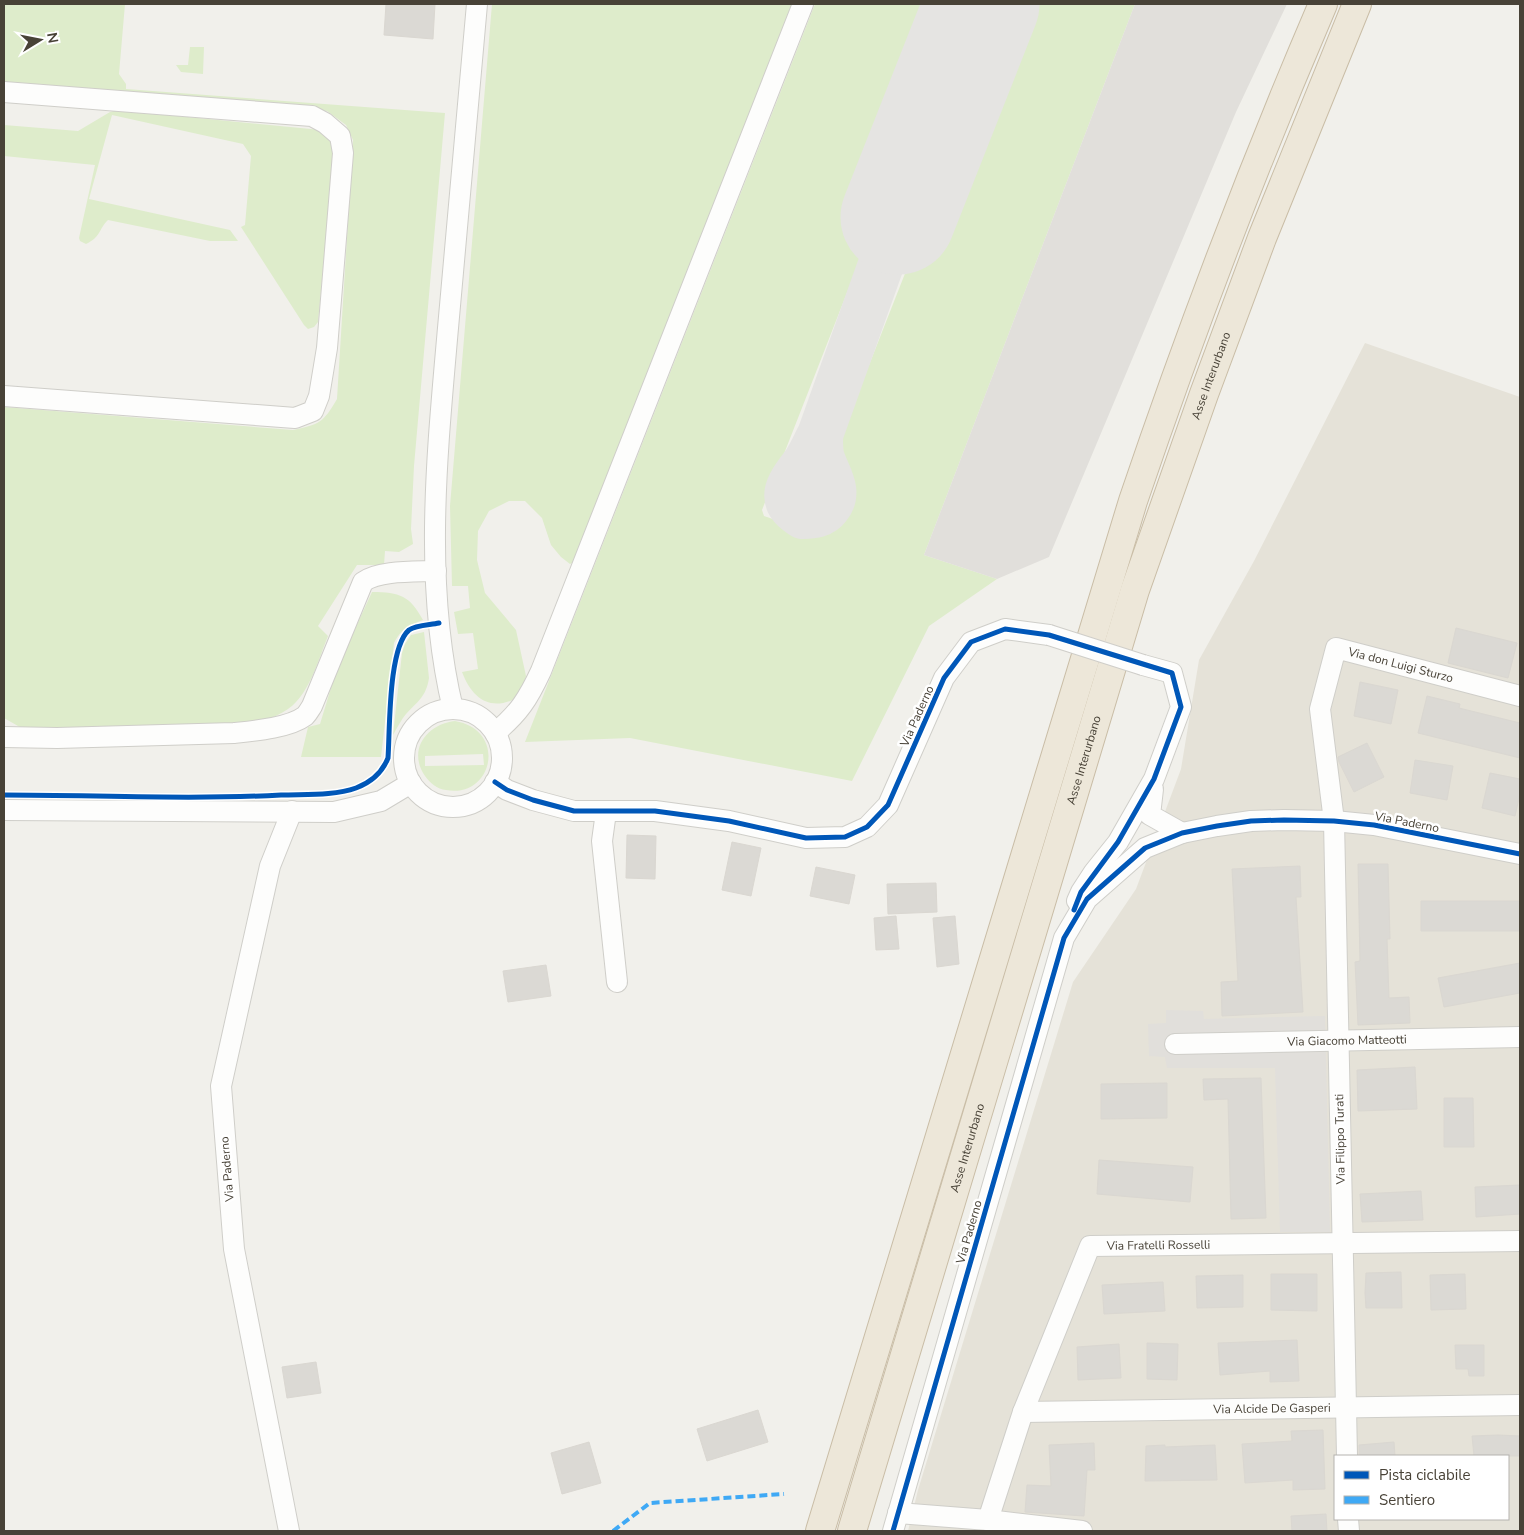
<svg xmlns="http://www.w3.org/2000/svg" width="1524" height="1535" font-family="'Nunito Sans',sans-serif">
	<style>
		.residential { fill: #e5e2d8; fill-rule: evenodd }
		.green { fill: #deeccb; fill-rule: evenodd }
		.parking { fill: #e1dfdb }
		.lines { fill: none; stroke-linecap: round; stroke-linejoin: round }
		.taxiway { stroke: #e5e4e2; stroke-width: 46 }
		.runway { stroke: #e5e4e2; stroke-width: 115 }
		.building { fill: #dbd9d4; stroke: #dad7d1 }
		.minor-casing { stroke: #cfcec9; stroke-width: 22 }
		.highway-casing { stroke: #c9bda6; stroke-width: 30 }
		.minor { stroke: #fdfdfc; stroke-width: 20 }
		.highway { stroke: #ede7d9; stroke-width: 28 }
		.minor-bridge-casing { stroke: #cfcec9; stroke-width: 22; stroke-linecap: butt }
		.minor-bridge { stroke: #fdfdfc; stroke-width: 20 }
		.quiet { stroke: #3fa9f5; stroke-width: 4; stroke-dasharray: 8 4; stroke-linecap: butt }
		.cycleway-casing { stroke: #fff; stroke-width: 8 }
		.cycleway { stroke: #0057b8; stroke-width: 5 }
		.labels { text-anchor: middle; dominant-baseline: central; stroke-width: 5; stroke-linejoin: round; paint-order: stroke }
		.street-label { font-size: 12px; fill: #484237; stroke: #fff }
	</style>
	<rect width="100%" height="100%" fill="#f1f0eb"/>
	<path class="residential" d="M 1365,343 L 1520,397 L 1520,1531 L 908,1531 L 918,1490 L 1073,982 L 1136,889 L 1181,769 L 1199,660 L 1254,561 ZM 1335,1456 L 1508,1456 L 1508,1519 L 1335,1519 Z"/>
	<path class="green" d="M 4,4 L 125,4 L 119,74 L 126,84 L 126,89 L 445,113 L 414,466 L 411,529 L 413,544 L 399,552 L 385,551 L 384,565 L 357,565 L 318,626 L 328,636 C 319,658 312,685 296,702 C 287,713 265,721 252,725 L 25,730 L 4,718 L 4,407 L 293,430 C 320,424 323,423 337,399 L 353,140 L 346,125 L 327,111 L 9,83 L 4,81 Z
		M 492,4 L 797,4 L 579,559 L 570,564 L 561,557 L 551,545 L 542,518 L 525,501 L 509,501 L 489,511 L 478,531 L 477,560 L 485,593 L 516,630 L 526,676 L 522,695 C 493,713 473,701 462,672 L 478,669 L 473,633 L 458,634 L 454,612 L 470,608 L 468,586 L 452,586 L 450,506 Z
		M 815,4 L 960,4 L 762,510 L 764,516 C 780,521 799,531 816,530 C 821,530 830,529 835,527 C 850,520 859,495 852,480 C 849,473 840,466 835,459 L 836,449 L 1011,4 L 1135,4 L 924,555 L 997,579 L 929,626 L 852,781 L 630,738 L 525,742 Z
		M 190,47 L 204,47 L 203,74 L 181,72 L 176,65 L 188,65 Z
		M 117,110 L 321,130 C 330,136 332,143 334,154 L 318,322 L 314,327 L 308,329 L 304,325 L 241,227 L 245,225 L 251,156 L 243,144 L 112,115 L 89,199 L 230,230 L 238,241 L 210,241 L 108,220 C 98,230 101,237 86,244 L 80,241 L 79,238 L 95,165 L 4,156 L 4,125 L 78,131 L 110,112 Z
		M 372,592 C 400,592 410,596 423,620 C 408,626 402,628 394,643 L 381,757 L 301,757 L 308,727 L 320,724 L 337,668 Z
		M 424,632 L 429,678 C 426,697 418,701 406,714 C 401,720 397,728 393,735 L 402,653 L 405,644 L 411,635 Z
		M 455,721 C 508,730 493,799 446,790 C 437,789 430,783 425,776 C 407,750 427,724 455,721 ZM 483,754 L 484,765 L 425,766 L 425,756 Z"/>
	<path class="parking" d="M 1135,4 L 1287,4 L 1236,112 L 1049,557 L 997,579 L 924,555 Z
		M 1166,1010 L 1203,1011 L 1204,1019 L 1325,1016 L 1330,1232 L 1280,1232 L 1275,1068 L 1167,1068 L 1165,1057 L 1149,1056 L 1148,1024 L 1166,1023 Z"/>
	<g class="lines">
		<path class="taxiway" d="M 820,435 C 820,442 820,449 821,455 C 825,473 842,490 828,507 C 822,515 813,516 803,516 C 775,499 790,483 805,463 C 811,454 815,444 820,435 L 898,217"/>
		<path class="runway" d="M 898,217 L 982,4"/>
	</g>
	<path class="building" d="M 386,4 L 435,4 L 433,39 L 384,35 Z
		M 1456,628 L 1517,643 L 1508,678 L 1448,663 Z
		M 1360,682 L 1398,690 L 1391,724 L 1354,716 Z
		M 1427,696 L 1460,704 L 1459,708 L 1520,723 L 1520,758 L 1418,733 Z
		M 1367,743 L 1384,777 L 1354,792 L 1339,762 L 1338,757 Z
		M 1415,760 L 1453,766 L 1447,800 L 1410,793 Z
		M 1490,773 L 1520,779 L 1520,794 L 1515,816 L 1482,808 Z
		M 627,835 L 656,836 L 655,879 L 626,878 Z
		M 732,842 L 761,848 L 751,896 L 722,890 Z
		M 1358,864 L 1388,864 L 1390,939 L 1387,939 L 1389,998 L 1409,997 L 1410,1023 L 1358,1025 L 1355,962 L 1360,961 Z
		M 1300,866 L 1301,897 L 1296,897 L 1303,1012 L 1222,1016 L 1221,982 L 1238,981 L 1232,869 Z
		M 816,867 L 855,875 L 849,904 L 810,896 Z
		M 936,883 L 937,912 L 888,914 L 887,884 Z
		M 1421,901 L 1520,901 L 1520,931 L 1421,931 Z
		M 896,916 L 899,949 L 876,950 L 874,918 Z
		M 955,916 L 959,964 L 937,967 L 933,918 Z
		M 1520,963 L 1520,993 L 1444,1007 L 1438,978 Z
		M 546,965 L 551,996 L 508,1002 L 503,971 Z
		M 1415,1067 L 1417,1109 L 1358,1111 L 1357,1070 Z
		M 1261,1078 L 1266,1218 L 1231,1219 L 1228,1099 L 1204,1100 L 1203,1079 Z
		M 1167,1083 L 1167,1118 L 1101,1119 L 1101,1084 Z
		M 1444,1098 L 1473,1098 L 1474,1147 L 1444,1147 Z
		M 1099,1160 L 1193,1167 L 1190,1202 L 1097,1194 Z
		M 1520,1185 L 1520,1214 L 1476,1217 L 1475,1187 Z
		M 1421,1191 L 1423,1220 L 1362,1222 L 1360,1194 Z
		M 1401,1272 L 1402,1308 L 1366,1308 L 1365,1293 L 1366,1273 Z
		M 1271,1274 L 1317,1274 L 1317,1311 L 1271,1310 Z
		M 1465,1274 L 1466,1309 L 1431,1310 L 1430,1275 Z
		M 1243,1275 L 1243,1307 L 1197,1308 L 1196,1276 Z
		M 1163,1282 L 1165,1311 L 1104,1314 L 1102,1285 Z
		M 1297,1340 L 1299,1381 L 1270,1382 L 1270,1371 L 1220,1375 L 1218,1343 Z
		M 1147,1343 L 1178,1344 L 1177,1380 L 1147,1379 Z
		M 1119,1344 L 1121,1378 L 1078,1380 L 1077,1347 Z
		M 1455,1345 L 1484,1345 L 1484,1376 L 1469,1376 L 1468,1369 L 1456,1369 Z
		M 316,1362 L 321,1393 L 287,1398 L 282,1367 Z
		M 758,1410 L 768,1442 L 707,1461 L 697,1429 Z
		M 1323,1430 L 1325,1489 L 1293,1490 L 1293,1480 L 1245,1483 L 1242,1444 L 1292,1441 L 1291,1431 Z
		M 1498,1435 L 1520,1436 L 1520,1456 L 1474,1456 L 1472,1436 Z
		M 589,1442 L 601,1483 L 562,1494 L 551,1453 Z
		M 1394,1442 L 1395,1456 L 1359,1456 L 1359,1445 Z
		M 1094,1443 L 1095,1470 L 1087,1470 L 1084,1516 L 1025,1512 L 1027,1485 L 1051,1486 L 1049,1445 Z
		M 1165,1445 L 1165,1447 L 1215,1445 L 1217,1480 L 1145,1481 L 1146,1446 Z
		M 1326,1514 L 1327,1531 L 1292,1531 L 1291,1516 Z"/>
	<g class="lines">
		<g class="minor-casing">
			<g id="minor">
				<path d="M 4,92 L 312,116 L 325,123 L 340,136 L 343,153 L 327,348 L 319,396 L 313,411 L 295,418 L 4,396"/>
				<circle cx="453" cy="758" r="49"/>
				<path d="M 453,709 C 423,585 437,454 448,328 C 458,220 468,112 477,4"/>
				<path d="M 495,733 C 519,713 528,699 541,671 L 803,4"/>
				<path d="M 4,737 L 57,738 L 234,733 C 253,731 289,728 305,716 C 308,713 310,709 312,706 L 363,582 C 379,570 416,572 436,571"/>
				<path d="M 495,782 L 507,790 L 533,800 L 574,811 L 655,811 L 729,821 L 806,838 L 845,837 L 867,827 L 888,805 L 944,678 L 971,642 L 1005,629 L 1049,635"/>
				<path d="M 1153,789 L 1150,815 L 1182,833"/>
				<path d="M 4,810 L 334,812 L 381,801 L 411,783"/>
				<path d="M 606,812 L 602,841 L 617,982"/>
				<path d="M 1077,901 L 1081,892 L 1094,872 L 1118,842 L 1154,779 L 1181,707 L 1172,673 L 1143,665"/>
				<path id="s1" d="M 1175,1044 L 1520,1037"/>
				<path id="s2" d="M 1023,1412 L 1520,1405"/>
				<path id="s3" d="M 1347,1456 L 1334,821 L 1320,709 L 1336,648 L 1520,696"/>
				<path d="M 898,1513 L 988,1520 L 1082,1531"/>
				<path d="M 1348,1519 L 1349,1531"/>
				<path id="s4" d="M 988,1520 L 1023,1412 L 1090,1246 L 1520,1241"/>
				<path d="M 289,1531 L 234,1249 L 221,1086 L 270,866 L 292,811"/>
				<path d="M 893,1531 L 1064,938 L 1087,899 L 1145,848 L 1182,833 L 1217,826 L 1251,821 L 1284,820 L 1334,821 L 1374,825 L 1520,854"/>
			</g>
		</g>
		<g class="highway-casing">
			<g id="highway">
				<path d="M 820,1531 L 1133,501 C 1190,333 1253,167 1323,4"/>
				<path id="s5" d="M 852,1531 L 1135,590 L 1204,394 L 1262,238 L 1357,4"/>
			</g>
		</g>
		<use href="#minor" class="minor"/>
		<use href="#highway" class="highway"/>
		<g class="minor-bridge-casing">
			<path id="minor-bridge" d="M 1049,635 L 1143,665"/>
		</g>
		<use href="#minor-bridge" class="minor-bridge"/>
		<path class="quiet" d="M 613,1531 L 650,1503 L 784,1494"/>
		<g class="cycleway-casing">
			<path id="cycleway" d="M 495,782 L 507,790 L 533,800 L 574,811 L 655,811 L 729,821 L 806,838 L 845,837 L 867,827 L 888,805 L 944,678 L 971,642 L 1005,629 L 1049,635 L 1172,673 L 1181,707 L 1154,779 L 1118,842 L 1081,892 L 1074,910
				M 4,795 C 96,795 189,800 281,795 C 305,794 334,796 356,788 C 372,782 382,773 388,758 C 390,730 388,648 409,630 C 416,625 430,625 439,623
				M 893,1531 L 1064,938 L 1087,899 L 1145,848 L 1182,833 L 1217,826 L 1251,821 L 1284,820 L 1334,821 L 1374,825 L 1520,854"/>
		</g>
		<use href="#cycleway" class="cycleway"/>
	</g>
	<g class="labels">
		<g class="street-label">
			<text stroke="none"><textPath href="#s5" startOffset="1210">Asse Interurbano</textPath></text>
			<text stroke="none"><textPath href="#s3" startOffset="878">Via don Luigi Sturzo</textPath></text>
			<text transform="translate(917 716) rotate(-66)">Via Paderno</text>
			<text stroke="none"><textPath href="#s5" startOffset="805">Asse Interurbano</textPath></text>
			<text transform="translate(1407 822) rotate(11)">Via Paderno</text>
			<text stroke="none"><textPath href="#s1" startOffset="172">Via Giacomo Matteotti</textPath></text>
			<text transform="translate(1340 1139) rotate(-91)">Via Filippo Turati</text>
			<text stroke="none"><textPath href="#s5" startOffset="400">Asse Interurbano</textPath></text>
			<text transform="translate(227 1169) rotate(-95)">Via Paderno</text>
			<text transform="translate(969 1232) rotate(-74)">Via Paderno</text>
			<text stroke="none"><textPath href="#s4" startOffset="361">Via Fratelli Rosselli</textPath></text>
			<text stroke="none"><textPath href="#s2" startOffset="249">Via Alcide De Gasperi</textPath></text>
		</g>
	</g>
	<rect width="1524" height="1535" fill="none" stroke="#484237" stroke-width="10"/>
	<rect x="1334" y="1455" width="175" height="65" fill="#ffffff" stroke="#b6b3af"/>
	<rect x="1344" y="1471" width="25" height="8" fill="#0057b8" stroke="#b6b3af"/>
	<text x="1379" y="1480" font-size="15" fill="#484237">Pista ciclabile</text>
	<rect x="1344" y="1496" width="25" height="8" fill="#3fa9f5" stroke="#b6b3af"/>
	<text x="1379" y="1505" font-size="15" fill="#484237">Sentiero</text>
	<g transform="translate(40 40) rotate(80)" stroke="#ffffff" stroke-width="4" paint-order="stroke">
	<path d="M0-4L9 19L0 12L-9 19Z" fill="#484237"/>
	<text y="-8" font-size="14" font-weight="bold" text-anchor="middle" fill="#484237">N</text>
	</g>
</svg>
